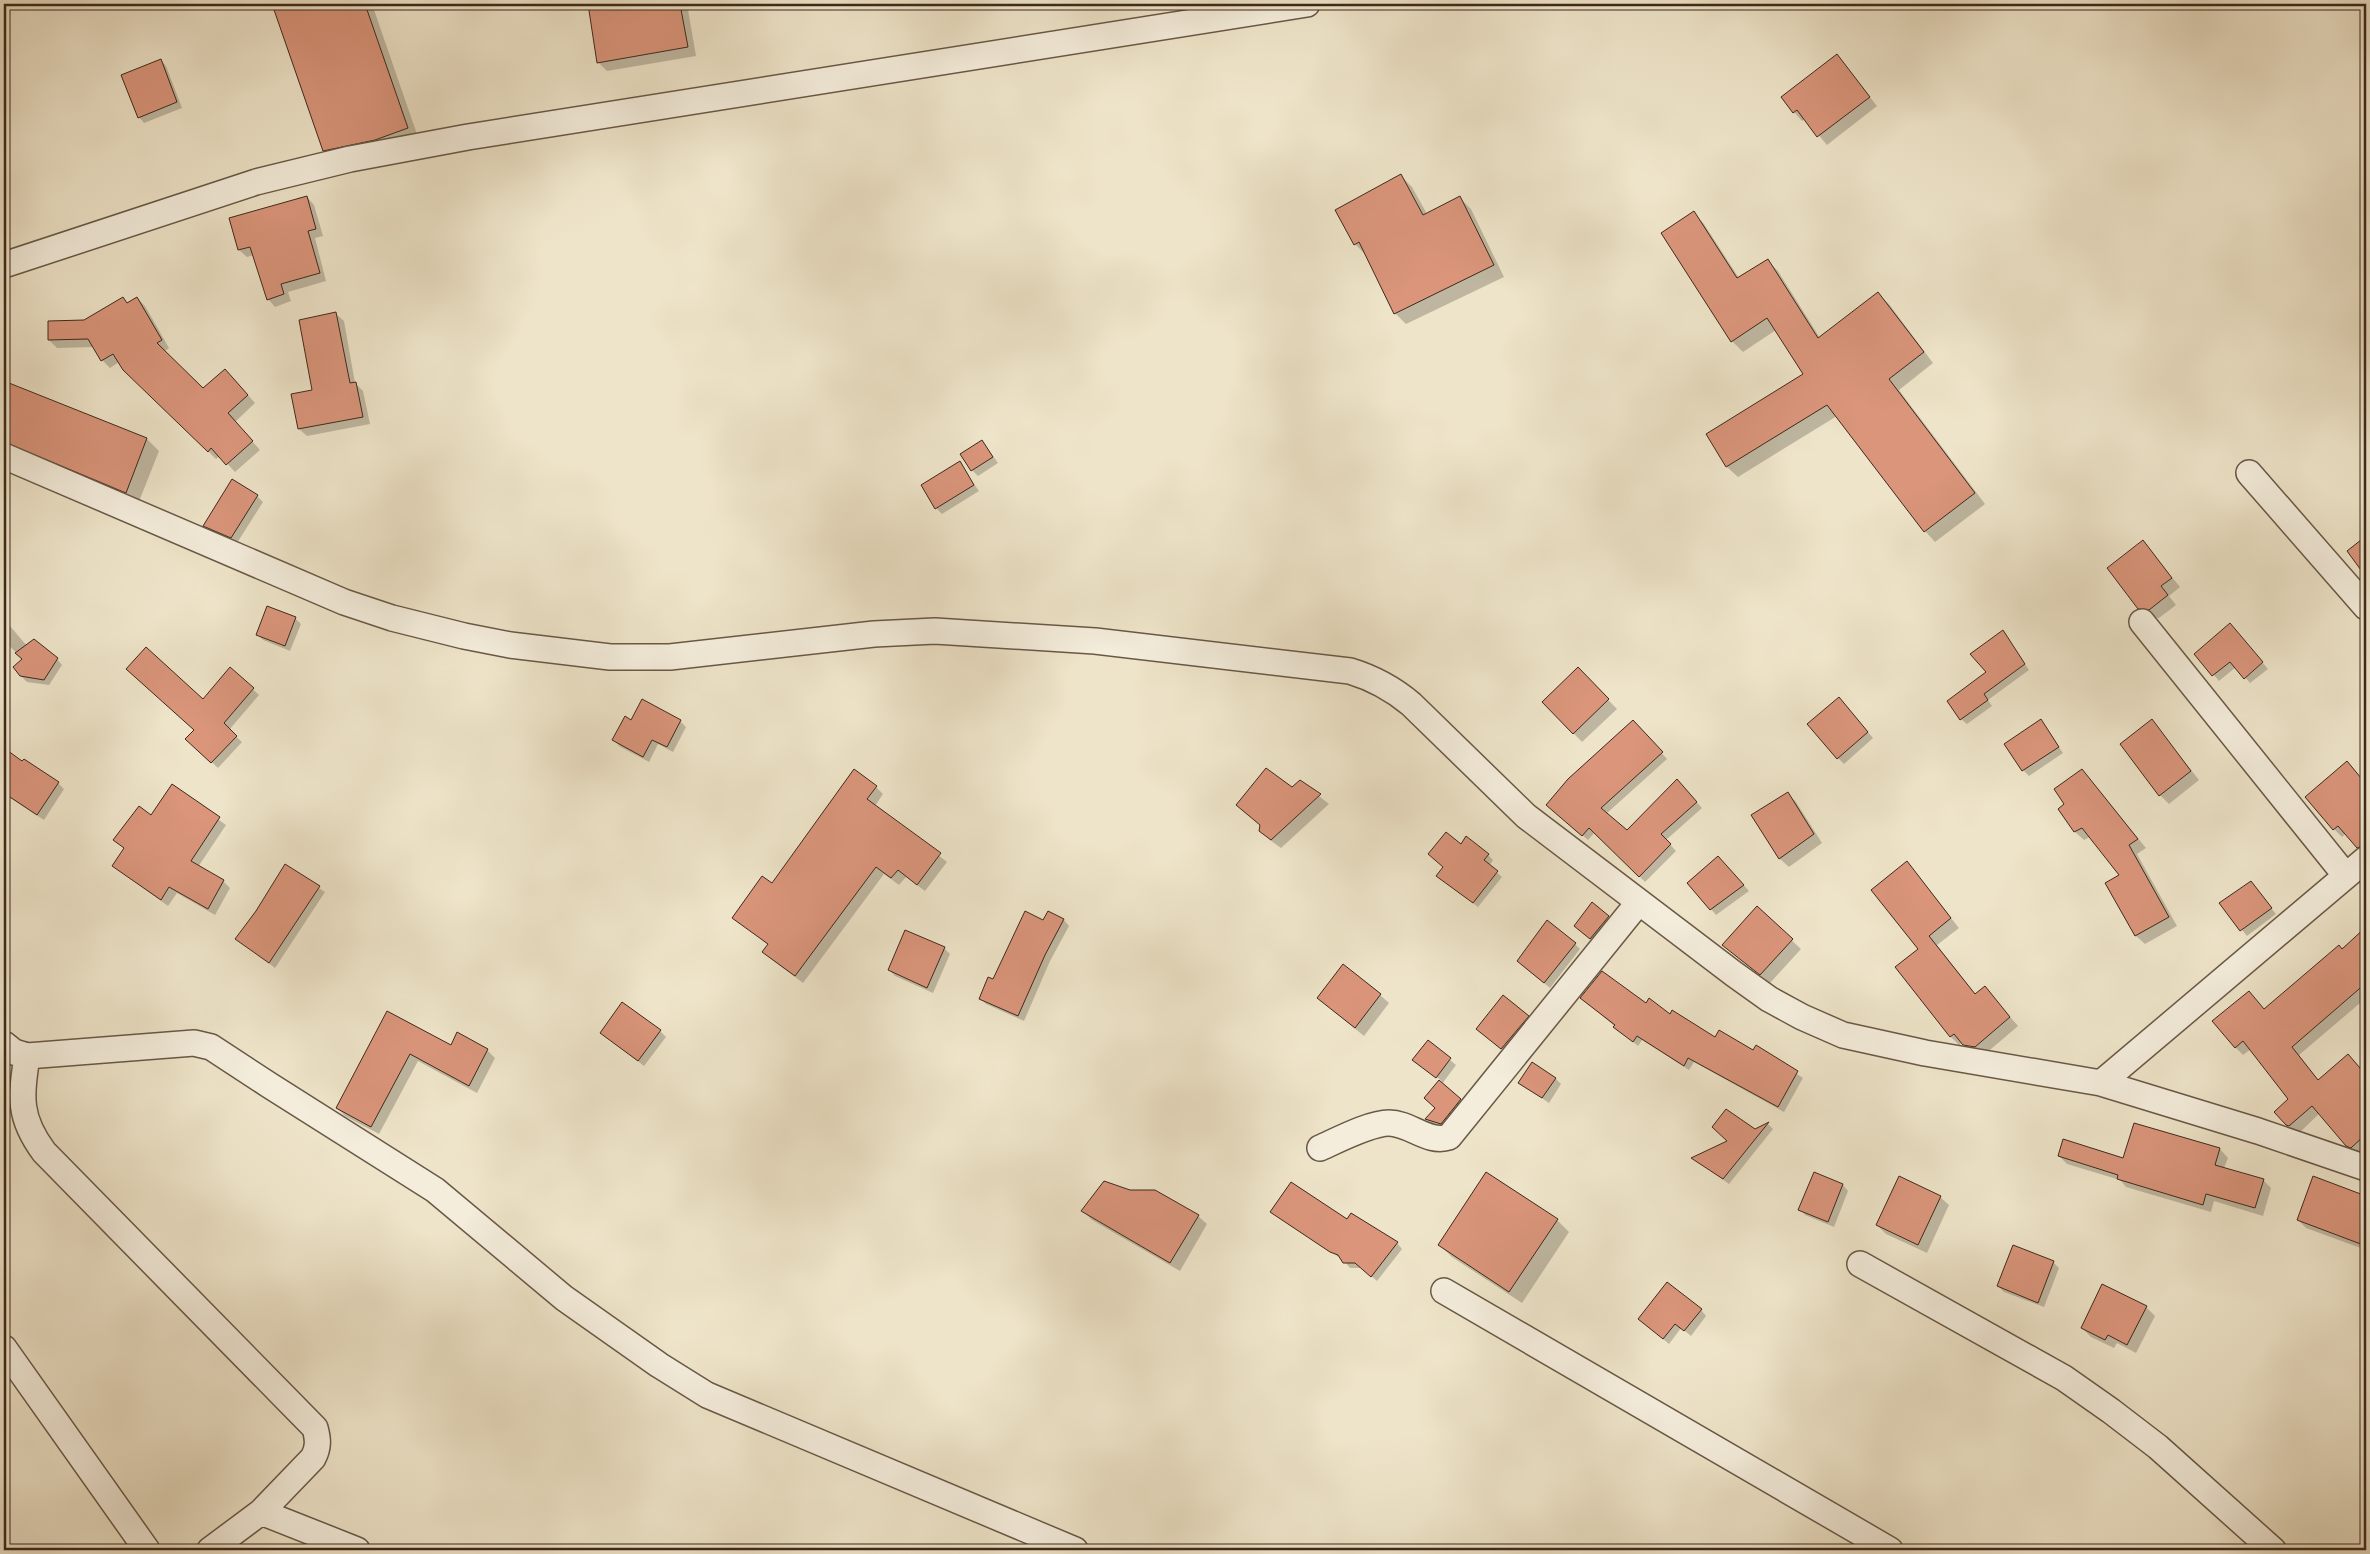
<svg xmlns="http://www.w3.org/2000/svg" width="2370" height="1554" font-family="'IM FELL DW Pica',serif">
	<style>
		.shadow { fill: #0003 }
		.building { fill: #da957b; stroke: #3d291b }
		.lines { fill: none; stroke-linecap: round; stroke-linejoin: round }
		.minor-casing { stroke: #695846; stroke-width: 28 }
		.minor { stroke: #f4eddc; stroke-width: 25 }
	</style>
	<rect width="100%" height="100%" fill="#eee4c9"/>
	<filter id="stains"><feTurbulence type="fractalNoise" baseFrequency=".004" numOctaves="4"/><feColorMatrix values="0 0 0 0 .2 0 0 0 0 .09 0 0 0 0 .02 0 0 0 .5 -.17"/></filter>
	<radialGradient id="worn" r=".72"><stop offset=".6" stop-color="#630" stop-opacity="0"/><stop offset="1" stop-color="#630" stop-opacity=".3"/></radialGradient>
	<path class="shadow" d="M 273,4 L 372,4 L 419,140 L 336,162 L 324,150 Z
		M 589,4 L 687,4 L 696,56 L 607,71 L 598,62 Z
		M 1837,56 L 1877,106 L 1827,145 L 1805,119 L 1802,121 L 1794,112 Z
		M 161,60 L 166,66 L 182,108 L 144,123 L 139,117 Z
		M 1401,176 L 1412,187 L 1427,214 L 1460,198 L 1471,209 L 1504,277 L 1406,324 L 1395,313 L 1366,255 L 1355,244 Z
		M 307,197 L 314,205 L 323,236 L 315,238 L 326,281 L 288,292 L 291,301 L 275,307 L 268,299 L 254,255 L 247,257 L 239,250 L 230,219 Z
		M 1694,213 L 1704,224 L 1739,278 L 1767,260 L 1778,271 L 1820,338 L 1878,294 L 1889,304 L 1933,363 L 1899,390 L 1985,504 L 1935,542 L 1925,531 L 1837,416 L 1738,477 L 1727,467 L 1708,434 L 1805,374 L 1776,330 L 1743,352 L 1732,341 Z
		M 137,298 L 145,306 L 169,348 L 164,352 L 203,390 L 233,378 L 255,403 L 235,422 L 260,450 L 235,472 L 220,456 L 216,459 L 124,369 L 119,362 L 110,368 L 102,360 L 94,347 L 57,348 L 49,340 L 123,299 L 128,304 Z
		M 336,314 L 344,321 L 355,383 L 363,391 L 370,424 L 307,436 L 299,429 L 293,395 L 314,391 Z
		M 4,382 L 147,439 L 159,451 L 138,504 L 4,452 Z
		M 982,441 L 998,463 L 978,476 L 972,470 Z
		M 959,463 L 979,491 L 942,514 L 936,508 Z
		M 257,496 L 263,502 L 237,543 L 210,531 L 204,526 Z
		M 2143,542 L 2180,587 L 2169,596 L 2176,605 L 2159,618 L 2148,617 L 2139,608 Z
		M 295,618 L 301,624 L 290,651 L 263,640 L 258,635 Z
		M 4,619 L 27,646 L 57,659 L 62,665 L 49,685 L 27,682 L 21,676 L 23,659 L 4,641 Z
		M 2236,631 L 2268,669 L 2250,683 L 2236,667 L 2219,681 L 2196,654 Z
		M 2003,632 L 2029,670 L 1988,700 L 1992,706 L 1967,724 L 1961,719 L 1988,673 Z
		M 231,669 L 259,695 L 229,730 L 242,742 L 218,768 L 187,739 L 195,730 L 203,700 Z
		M 1578,669 L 1617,709 L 1582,742 L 1543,702 Z
		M 1844,704 L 1873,738 L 1844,764 L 1838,758 Z
		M 632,721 L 680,721 L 686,727 L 673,752 L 658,744 L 649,762 L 619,746 L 614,740 Z
		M 2041,721 L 2063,753 L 2029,776 L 2023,770 Z
		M 2152,721 L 2199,780 L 2169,804 L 2160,795 Z
		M 1639,727 L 1667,759 L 1606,814 L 1627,832 L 1682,786 L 1702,808 L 1666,840 L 1676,851 L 1645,882 L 1595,832 L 1588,840 L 1553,810 Z
		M 4,750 L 58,783 L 64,789 L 44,820 L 4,794 Z
		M 2347,763 L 2366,784 L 2366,855 L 2346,833 L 2342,837 L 2334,829 Z
		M 2082,770 L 2146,848 L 2137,854 L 2177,926 L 2145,944 L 2136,936 L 2107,883 L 2121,875 L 2090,837 L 2084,840 L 2075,832 L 2060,809 L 2066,805 Z
		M 1300,781 L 1329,804 L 1281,848 L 1270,840 L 1261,831 L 1261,826 L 1237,805 L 1292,788 Z
		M 172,786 L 226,825 L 198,867 L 223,881 L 230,888 L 215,915 L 177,893 L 168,906 L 113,866 L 125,849 L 115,840 L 151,817 Z
		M 876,787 L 883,794 L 875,806 L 947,862 L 925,891 L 906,877 L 899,885 L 884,874 L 803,983 L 771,959 L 764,951 L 768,945 L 734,917 L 772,885 Z
		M 1787,793 L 1796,802 L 1822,843 L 1789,867 L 1780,859 L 1753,815 Z
		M 1461,846 L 1488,855 L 1493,860 L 1489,866 L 1502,877 L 1478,907 L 1438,876 Z
		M 1724,863 L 1749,891 L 1716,915 L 1689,883 Z
		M 1907,863 L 1959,928 L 1937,945 L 1976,995 L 1985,988 L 2018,1026 L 1984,1055 L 1974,1053 L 1963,1042 L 1959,1045 L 1950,1036 L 1920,949 Z
		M 285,866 L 325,892 L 275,968 L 237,939 Z
		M 2251,883 L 2276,914 L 2247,936 L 2220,903 Z
		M 1592,904 L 1614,922 L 1597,944 L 1576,926 Z
		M 1757,908 L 1801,949 L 1770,983 L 1723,945 Z
		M 1048,913 L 1064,920 L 1069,926 L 1050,961 L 1024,1021 L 986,1004 L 980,998 L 1044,922 Z
		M 2366,929 L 2366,998 L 2299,1055 L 2319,1081 L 2356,1063 L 2366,1075 L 2366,1149 L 2359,1155 L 2347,1145 L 2320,1113 L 2298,1134 L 2296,1133 L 2287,1125 L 2290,1099 L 2251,1049 L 2243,1055 L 2235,1047 L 2265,1010 Z
		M 1575,944 L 1580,949 L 1550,988 L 1524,967 Z
		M 944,948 L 950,954 L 933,993 L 895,976 L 889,970 Z
		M 1380,995 L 1389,1003 L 1364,1036 L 1318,998 Z
		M 1587,1003 L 1646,1005 L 1715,1039 L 1754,1052 L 1756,1047 L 1803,1078 L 1784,1112 L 1694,1062 L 1689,1070 L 1642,1040 L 1638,1046 Z
		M 388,1013 L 451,1047 L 487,1050 L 495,1058 L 477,1093 L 418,1061 L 379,1134 L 345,1116 L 337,1108 Z
		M 1528,1017 L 1533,1022 L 1508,1054 L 1483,1034 Z
		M 660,1031 L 666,1037 L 644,1066 L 601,1033 Z
		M 1428,1042 L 1456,1065 L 1442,1084 L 1466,1106 L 1447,1129 L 1432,1125 L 1426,1119 L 1436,1108 L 1442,1081 L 1418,1063 Z
		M 1555,1078 L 1561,1084 L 1549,1103 L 1520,1083 Z
		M 1768,1124 L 1773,1129 L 1729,1184 L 1693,1158 Z
		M 2220,1149 L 2228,1158 L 2224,1168 L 2263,1180 L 2271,1188 L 2263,1216 L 2214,1201 L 2211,1212 L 2126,1187 L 2120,1180 L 2067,1164 L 2059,1156 L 2124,1160 Z
		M 1814,1174 L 1843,1185 L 1848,1191 L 1834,1227 L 1805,1215 L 1800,1209 Z
		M 2314,1177 L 2366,1197 L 2366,1250 L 2306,1228 L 2298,1220 Z
		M 1940,1197 L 1949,1205 L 1927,1253 L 1886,1234 L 1877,1225 Z
		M 1083,1211 L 1198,1216 L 1207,1224 L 1180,1271 L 1092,1220 Z
		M 1272,1212 L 1347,1220 L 1397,1243 L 1402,1249 L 1377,1281 L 1362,1268 L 1350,1268 L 1343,1260 Z
		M 1557,1220 L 1569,1232 L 1522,1303 L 1452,1257 L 1440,1245 Z
		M 2053,1262 L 2059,1268 L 2044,1307 L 2004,1292 L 1998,1286 Z
		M 2146,1307 L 2155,1316 L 2136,1353 L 2117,1343 L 2114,1348 L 2091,1337 L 2082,1328 Z
		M 1701,1310 L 1706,1316 L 1691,1336 L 1681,1328 L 1669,1344 L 1639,1319 Z"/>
	<path class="building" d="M 272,4 L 365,4 L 408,128 L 375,140 L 323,151 Z
		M 588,4 L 680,4 L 688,47 L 597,63 Z
		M 1837,54 L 1870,97 L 1817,137 L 1797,110 L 1793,113 L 1781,97 Z
		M 161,59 L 177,102 L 138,118 L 121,75 Z
		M 1401,174 L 1423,215 L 1460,196 L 1494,265 L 1394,314 L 1359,242 L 1354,245 L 1335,210 Z
		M 307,196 L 316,229 L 308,231 L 320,273 L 281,284 L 284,294 L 267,300 L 250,247 L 238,250 L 229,218 Z
		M 1694,211 L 1737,278 L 1768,259 L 1818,338 L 1878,292 L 1924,352 L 1889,379 L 1975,493 L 1924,532 L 1827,405 L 1726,467 L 1706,434 L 1803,374 L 1767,318 L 1731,342 L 1661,233 Z
		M 123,297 L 127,303 L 137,297 L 162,340 L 157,343 L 203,388 L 225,369 L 248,395 L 228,413 L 253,441 L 226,465 L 211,448 L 208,452 L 123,370 L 113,354 L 101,361 L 88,339 L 48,340 L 48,321 L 84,320 Z
		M 336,312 L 350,383 L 356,382 L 363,417 L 298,429 L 291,394 L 312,390 L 299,320 Z
		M 4,381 L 147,438 L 126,493 L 4,442 Z
		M 982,440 L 993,457 L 971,471 L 960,454 Z
		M 960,461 L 974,485 L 935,509 L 921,485 Z
		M 232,479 L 258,495 L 231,538 L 203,526 Z
		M 2366,536 L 2366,577 L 2347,551 Z
		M 2143,540 L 2172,578 L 2161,586 L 2168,595 L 2149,610 L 2138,609 L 2107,568 Z
		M 267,606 L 296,617 L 285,646 L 256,635 Z
		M 2230,623 L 2263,662 L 2244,679 L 2230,662 L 2212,676 L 2194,654 Z
		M 2003,630 L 2025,664 L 1984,694 L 1988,700 L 1960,720 L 1947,701 L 1986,672 L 1970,654 Z
		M 34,639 L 58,658 L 44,680 L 20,676 L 13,667 L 22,659 L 15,653 Z
		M 146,647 L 203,699 L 230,667 L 254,688 L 224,723 L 237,736 L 211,763 L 185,739 L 194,730 L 126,669 Z
		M 1578,667 L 1609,699 L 1573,734 L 1542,702 Z
		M 1839,697 L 1868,732 L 1837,759 L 1807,724 Z
		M 642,699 L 681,720 L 667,747 L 652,740 L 643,757 L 612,740 L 625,716 L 631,720 Z
		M 2041,719 L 2059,747 L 2022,771 L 2004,744 Z
		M 2152,719 L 2191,771 L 2159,796 L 2120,744 Z
		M 1633,720 L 1663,752 L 1601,808 L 1627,830 L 1677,779 L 1697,802 L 1661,834 L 1671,844 L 1639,877 L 1589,828 L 1582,836 L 1546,805 L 1568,779 Z
		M 4,748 L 22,761 L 24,759 L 59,782 L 37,815 L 4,793 Z
		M 2347,761 L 2366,784 L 2366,845 L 2357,848 L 2338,826 L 2333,830 L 2305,797 Z
		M 1266,768 L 1292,787 L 1300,780 L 1321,794 L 1271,840 L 1259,831 L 1260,825 L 1236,805 Z
		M 854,769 L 877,786 L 867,799 L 941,853 L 917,885 L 898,870 L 891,878 L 876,867 L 795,976 L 762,952 L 768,944 L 732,918 L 762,876 L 772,883 Z
		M 2082,769 L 2138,839 L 2129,845 L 2169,917 L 2135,936 L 2105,883 L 2119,875 L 2082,828 L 2074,832 L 2058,809 L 2064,804 L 2054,789 Z
		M 172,784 L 220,817 L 191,861 L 224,880 L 208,909 L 169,887 L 161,900 L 112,866 L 124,848 L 113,840 L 139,806 L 151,815 Z
		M 1788,792 L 1814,834 L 1779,859 L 1751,815 Z
		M 1446,832 L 1461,844 L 1466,836 L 1489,854 L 1484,860 L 1498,871 L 1473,903 L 1436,876 L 1443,867 L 1428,854 Z
		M 1718,856 L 1744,885 L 1710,910 L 1687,883 Z
		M 1907,861 L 1951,918 L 1929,936 L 1975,994 L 1985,986 L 2010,1017 L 1975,1047 L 1963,1045 L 1954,1034 L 1950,1037 L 1895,967 L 1918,949 L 1871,890 Z
		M 285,864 L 320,886 L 269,963 L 235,939 L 256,911 Z
		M 2251,881 L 2272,908 L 2240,931 L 2219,903 Z
		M 1592,902 L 1609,916 L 1590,939 L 1574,926 Z
		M 1757,906 L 1793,939 L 1760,975 L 1722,945 Z
		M 1025,911 L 1043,920 L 1048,911 L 1064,919 L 1045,955 L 1018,1016 L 979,999 L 988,977 L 993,979 Z
		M 1547,920 L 1576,943 L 1544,983 L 1517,961 Z
		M 2366,927 L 2366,983 L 2292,1047 L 2318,1080 L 2348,1054 L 2366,1075 L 2366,1134 L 2351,1148 L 2346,1146 L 2312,1106 L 2289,1126 L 2286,1125 L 2274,1112 L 2288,1099 L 2243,1041 L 2235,1048 L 2212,1021 L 2249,991 L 2264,1009 L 2339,945 L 2342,949 Z
		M 905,930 L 945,947 L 927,988 L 888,970 Z
		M 1343,964 L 1381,994 L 1355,1028 L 1317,998 Z
		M 1602,971 L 1646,1003 L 1649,998 L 1670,1014 L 1672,1010 L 1715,1037 L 1719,1030 L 1753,1050 L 1756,1045 L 1798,1071 L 1778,1107 L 1688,1058 L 1684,1066 L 1637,1036 L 1633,1042 L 1613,1027 L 1615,1025 L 1580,998 Z
		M 1503,995 L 1529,1016 L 1501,1049 L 1476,1029 Z
		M 622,1002 L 661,1030 L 638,1061 L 600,1033 Z
		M 387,1011 L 451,1045 L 457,1032 L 488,1049 L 469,1086 L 410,1054 L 371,1127 L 336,1108 Z
		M 1428,1040 L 1451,1058 L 1436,1078 L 1412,1060 Z
		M 1532,1062 L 1556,1078 L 1542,1098 L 1518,1083 Z
		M 1439,1080 L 1461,1099 L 1441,1124 L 1425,1119 L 1435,1108 L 1424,1098 Z
		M 1726,1109 L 1755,1129 L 1769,1122 L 1723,1179 L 1691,1158 L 1727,1141 L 1712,1127 Z
		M 2134,1123 L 2220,1148 L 2215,1165 L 2264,1179 L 2255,1208 L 2206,1194 L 2203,1205 L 2117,1179 L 2118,1175 L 2058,1156 L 2063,1139 L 2123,1158 Z
		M 1486,1172 L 1558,1219 L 1509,1292 L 1438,1245 Z
		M 1814,1172 L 1843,1184 L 1828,1222 L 1798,1210 Z
		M 1899,1176 L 1941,1196 L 1918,1245 L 1876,1225 Z
		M 2313,1176 L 2366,1196 L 2366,1246 L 2297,1220 Z
		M 1104,1181 L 1130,1190 L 1155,1190 L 1199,1215 L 1170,1263 L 1081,1211 Z
		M 1291,1182 L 1347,1219 L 1351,1213 L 1398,1242 L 1371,1277 L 1355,1263 L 1343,1263 L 1338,1255 L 1330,1252 L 1270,1212 Z
		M 2013,1245 L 2054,1261 L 2038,1303 L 1997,1286 Z
		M 1667,1282 L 1702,1309 L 1684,1331 L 1675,1324 L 1663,1339 L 1638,1319 Z
		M 2102,1284 L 2147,1306 L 2127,1345 L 2108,1335 L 2105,1340 L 2081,1328 Z"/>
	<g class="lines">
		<g class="minor-casing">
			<path id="minor" d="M 4,265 L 256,182 L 350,159 L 468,137 L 1307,4
				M 4,456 L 344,602 L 392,618 L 464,636 L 510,645 L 610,657 L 670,657 L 874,634 L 935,631 L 1095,641 L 1350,671 C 1373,678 1392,688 1411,704 L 1526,816 L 1734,974 L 1769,999 L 1802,1017 L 1843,1035 L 1925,1053 L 2101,1083 L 2258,1131 L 2366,1168
				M 2249,473 L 2366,607
				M 2142,622 L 2346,876
				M 4,1044 L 14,1052 L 27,1056 L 194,1043 L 211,1047 L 269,1085 L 435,1190 L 564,1298 L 659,1365 L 707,1395 L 1075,1550
				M 27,1056 C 21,1097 18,1117 44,1152 L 315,1428 C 318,1439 319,1447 313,1458 L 261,1512 L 210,1550
				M 2101,1083 L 2366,859
				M 1320,1148 C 1338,1140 1370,1123 1389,1123 C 1410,1123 1428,1144 1449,1137 L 1639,902
				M 1860,1264 L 2064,1378 L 2111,1411 L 2158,1447 L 2273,1550
				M 1444,1291 L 1890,1550
				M 4,1348 L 147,1550
				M 261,1512 L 357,1550"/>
		</g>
		<use href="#minor" class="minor"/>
	</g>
	<rect width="2370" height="1554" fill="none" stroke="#eee4c9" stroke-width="20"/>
	<rect x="5" y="5" width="2360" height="1544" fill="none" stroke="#3d291b" stroke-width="2.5"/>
	<rect x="10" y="10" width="2350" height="1534" fill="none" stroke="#3d291b"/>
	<rect width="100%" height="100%" filter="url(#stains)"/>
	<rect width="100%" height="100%" fill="url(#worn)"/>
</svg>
